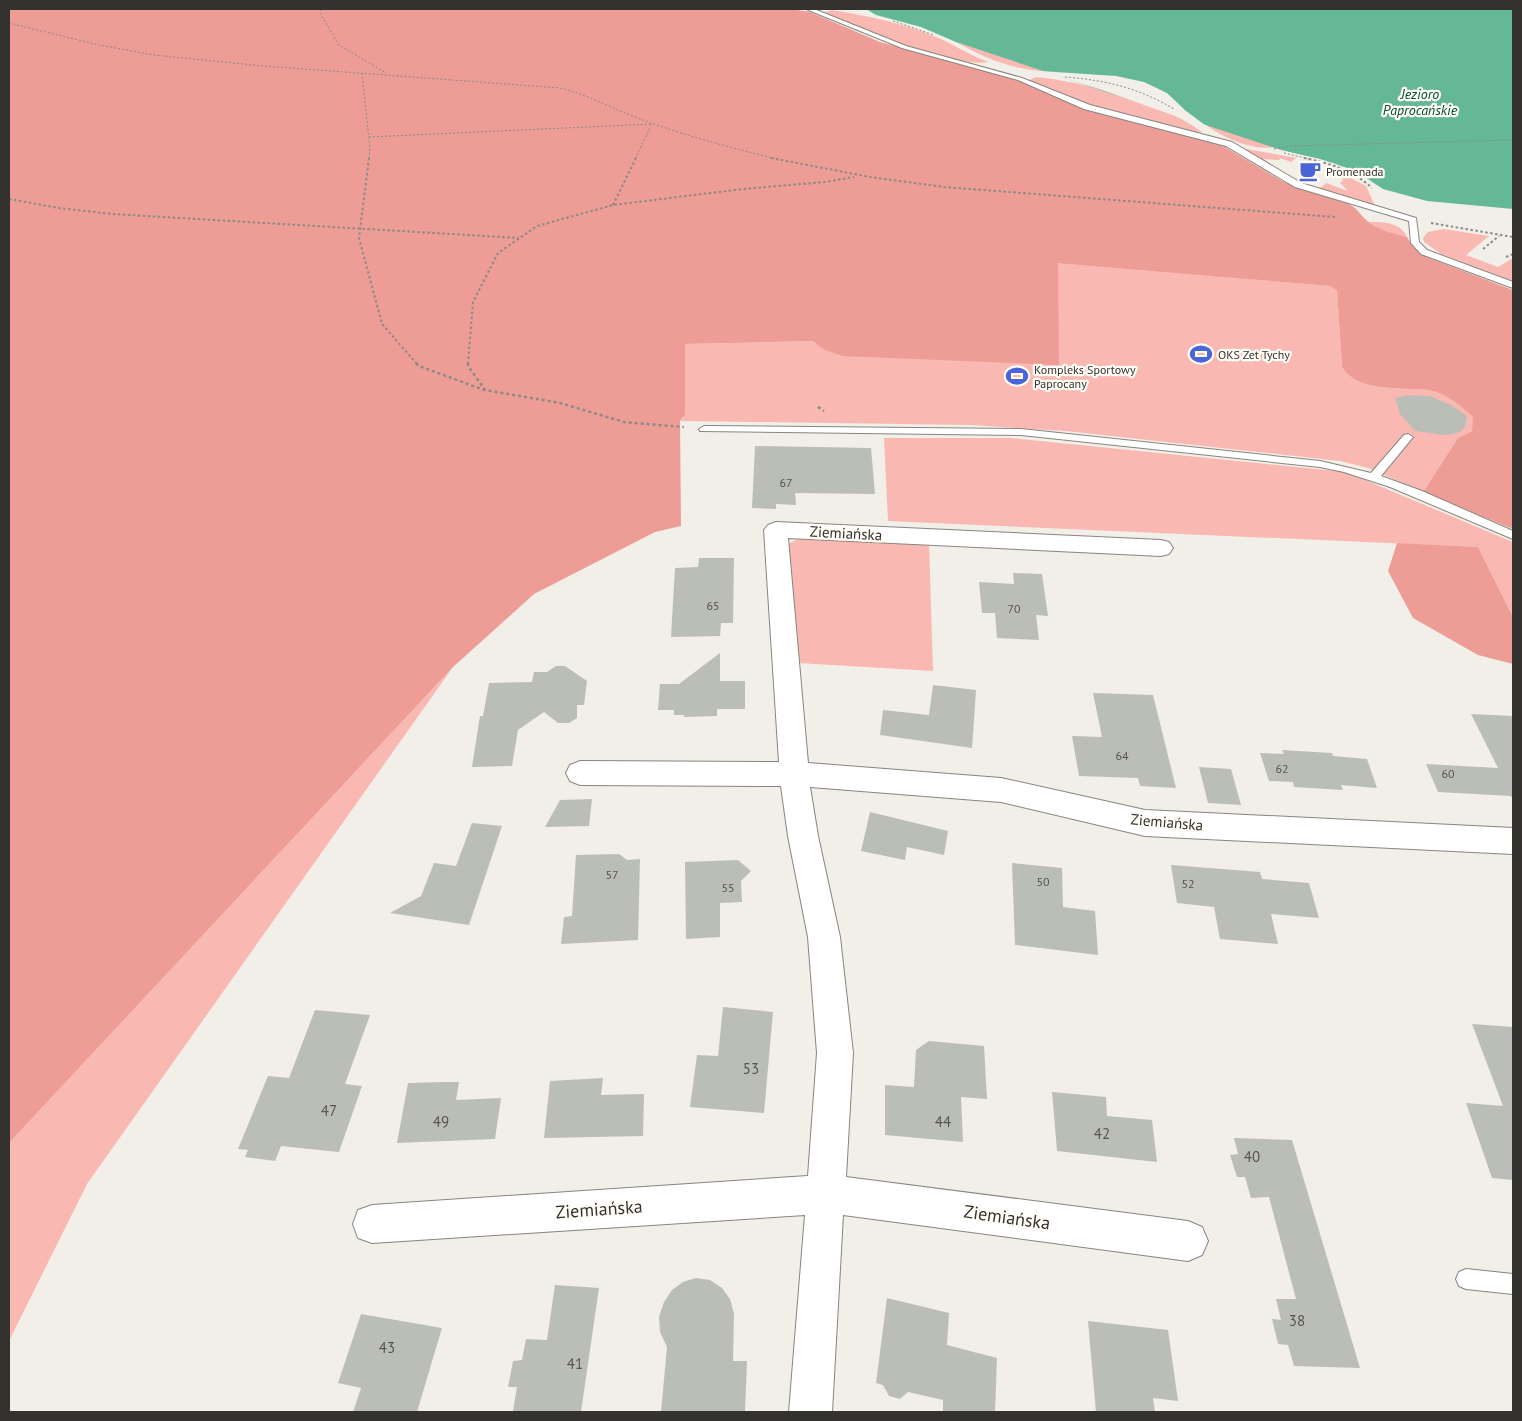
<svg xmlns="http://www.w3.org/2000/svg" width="1522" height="1421" font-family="'PT Sans',sans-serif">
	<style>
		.green { fill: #f9b9b2 }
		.forest { fill: #ed9d95 }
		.water { fill: #65b896 }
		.pier { fill: #f1efe8 }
		.building { fill: #bbbeb7 }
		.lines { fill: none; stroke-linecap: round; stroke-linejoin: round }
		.service-casing { stroke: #87857e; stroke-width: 2 }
		.minor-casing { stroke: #87857e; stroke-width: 2 }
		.path-far2 { stroke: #8c8a86; stroke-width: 1; stroke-dasharray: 2 2; stroke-linecap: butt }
		.path-far1 { stroke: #8c8a86; stroke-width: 2; stroke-dasharray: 2.5 2.5; stroke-linecap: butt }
		.path { stroke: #8c8a86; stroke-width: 2.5; stroke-dasharray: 3 3; stroke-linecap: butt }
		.service { fill: #fff; fill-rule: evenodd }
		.minor { fill: #fff; fill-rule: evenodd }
		.labels { text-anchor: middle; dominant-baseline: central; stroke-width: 4.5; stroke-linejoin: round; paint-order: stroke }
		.far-poi-label { font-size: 12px; fill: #33322f; stroke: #fffdf5; text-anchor: start }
		.number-label { font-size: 12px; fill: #555551 }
		.far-water-label { font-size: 14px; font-style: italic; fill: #004a34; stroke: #fffdf5 }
		.street-label { font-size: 15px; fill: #33322f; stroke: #fffdf5 }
		.near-number-label { font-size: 15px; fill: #555551 }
		.near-street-label { font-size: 18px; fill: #33322f; stroke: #fffdf5 }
	</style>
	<rect width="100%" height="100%" fill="#f1efe8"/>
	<path class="green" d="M 832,10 C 868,16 903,23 936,37 C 954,44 970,56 989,62 C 953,68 858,30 825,12 Z
		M 956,42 L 1051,72 C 1016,70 987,60 956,42 Z
		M 1036,77 C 1081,81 1166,104 1202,132 L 1195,133 L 1086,104 L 1029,80 Z
		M 1203,123 L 1275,147 C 1251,151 1222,137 1203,123 Z
		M 1240,148 L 1297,158 L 1293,160 L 1292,162 L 1279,158 L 1280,160 L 1261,159 Z
		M 1342,173 L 1366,186 L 1375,206 L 1319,189 L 1326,183 L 1348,191 L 1340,183 L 1343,180 L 1340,175 Z
		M 1369,222 C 1384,222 1400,222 1407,237 L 1384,232 Z
		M 1444,229 L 1489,236 L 1466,255 L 1498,267 L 1513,258 L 1513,281 L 1441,254 L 1424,242 L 1423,238 L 1428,232 Z
		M 1061,262 L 1330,286 L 1337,289 L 1342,367 C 1357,393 1402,387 1428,390 C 1446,393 1460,405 1474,417 L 1472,431 L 1458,438 L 1423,492 L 1368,468 L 1340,461 L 1065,431 L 970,425 L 681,421 L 685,415 L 685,344 L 812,341 L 815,344 Z
		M 884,438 L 1011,438 L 1346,472 L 1513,542 L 1513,617 L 1478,547 L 888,521 Z
		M 803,536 L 929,542 L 933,671 L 798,663 L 783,547 Z
		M 453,667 L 87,1184 L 9,1341 L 9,1143 Z"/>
	<path class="forest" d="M 9,9 L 791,9 L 810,12 L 880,42 L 1020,80 L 1085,108 L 1209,141 L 1225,147 L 1284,182 L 1349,204 C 1356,208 1358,211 1363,217 C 1376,230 1391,233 1407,237 L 1413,247 L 1429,258 L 1513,290 L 1513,529 L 1423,492 L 1458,438 L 1472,431 L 1473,417 C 1460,405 1446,393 1428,390 C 1402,387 1357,393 1342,367 L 1337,290 L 1330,286 L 1058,263 L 1059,365 L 843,356 L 825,350 L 812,341 L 685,344 L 685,415 L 680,421 L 681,526 L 655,532 L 534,594 L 453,667 L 9,1143 Z
		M 1397,543 L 1478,547 L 1513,617 L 1513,664 L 1478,655 L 1413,618 L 1388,571 Z"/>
	<path class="water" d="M 866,9 L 1513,9 L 1513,209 L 1427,201 L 1383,189 L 1360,174 L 1333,163 L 1281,150 L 956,42 L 921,27 L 876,15 Z"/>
	<path class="pier" d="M 1041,71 L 1116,76 L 1144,82 L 1167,93 L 1186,111 L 1209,128 L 1102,90 Z
		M 1267,147 L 1320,159 L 1347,168 L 1368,179 L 1380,190 L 1346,171 Z"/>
	<path class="building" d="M 1408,395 L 1430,396 L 1451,405 L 1467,416 L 1465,427 L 1461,431 L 1454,434 L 1444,435 L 1415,431 L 1400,414 L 1395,398 Z
		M 755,446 L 871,448 L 875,494 L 795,493 L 796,505 L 776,504 L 776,509 L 752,508 Z
		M 699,558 L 734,558 L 733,623 L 721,623 L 720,636 L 671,637 L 675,568 L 698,567 Z
		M 1013,573 L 1042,574 L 1048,616 L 1036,615 L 1039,640 L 997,638 L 995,613 L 982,613 L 979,582 L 1014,584 Z
		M 720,653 L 720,681 L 745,681 L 745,709 L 717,709 L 717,716 L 684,717 L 684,715 L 674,715 L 674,710 L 658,710 L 660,684 L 679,684 Z
		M 556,666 L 565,666 L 587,681 L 584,705 L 577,705 L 577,718 L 569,723 L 558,723 L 544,712 L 518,730 L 512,766 L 472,767 L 480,716 L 483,716 L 489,683 L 532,682 L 534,672 L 547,672 Z
		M 933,685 L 976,690 L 972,748 L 880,735 L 883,710 L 929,715 Z
		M 1093,693 L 1153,695 L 1176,788 L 1140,786 L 1138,778 L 1079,776 L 1072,736 L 1102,737 Z
		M 1471,714 L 1513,716 L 1513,801 L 1511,796 L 1438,792 L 1426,764 L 1498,768 Z
		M 1282,750 L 1332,753 L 1333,756 L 1367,759 L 1377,788 L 1341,785 L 1343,790 L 1294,787 L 1293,782 L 1269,781 L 1260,753 L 1284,754 Z
		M 1199,767 L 1231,769 L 1241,805 L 1208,803 Z
		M 592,799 L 589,826 L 545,827 L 560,800 Z
		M 870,812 L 948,831 L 944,855 L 907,847 L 905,860 L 861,851 Z
		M 472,823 L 502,826 L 469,925 L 390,913 L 421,896 L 434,863 L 456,866 Z
		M 619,854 L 627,860 L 640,859 L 638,940 L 561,944 L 564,917 L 572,916 L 576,855 Z
		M 738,860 L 751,871 L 741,881 L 742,902 L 720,903 L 720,937 L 686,939 L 685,862 Z
		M 1012,863 L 1062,868 L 1063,907 L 1095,911 L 1098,955 L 1015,945 Z
		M 1171,865 L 1260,872 L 1262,879 L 1309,883 L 1319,918 L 1271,914 L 1278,944 L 1220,939 L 1214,907 L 1177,903 Z
		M 723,1007 L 773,1012 L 764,1113 L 690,1107 L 697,1055 L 718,1056 Z
		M 315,1010 L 370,1015 L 345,1084 L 362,1086 L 339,1152 L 281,1146 L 275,1161 L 245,1157 L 248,1150 L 238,1149 L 268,1076 L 289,1078 Z
		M 1472,1024 L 1513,1027 L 1513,1180 L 1492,1178 L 1466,1103 L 1503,1106 Z
		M 929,1041 L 984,1046 L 987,1099 L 961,1097 L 963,1142 L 885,1135 L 885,1085 L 914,1087 L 916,1050 Z
		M 603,1078 L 601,1095 L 644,1094 L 643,1136 L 544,1138 L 550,1081 Z
		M 443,1082 L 459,1082 L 456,1100 L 501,1098 L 495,1139 L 397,1143 L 408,1083 Z
		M 1052,1092 L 1106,1097 L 1107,1116 L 1152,1120 L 1157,1162 L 1057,1151 Z
		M 1234,1138 L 1292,1140 L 1360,1368 L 1294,1366 L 1288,1345 L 1278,1344 L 1272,1319 L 1281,1320 L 1276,1299 L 1296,1299 L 1269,1197 L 1251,1198 L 1245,1177 L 1237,1177 L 1230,1155 L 1238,1154 Z
		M 696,1278 L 710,1280 L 722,1288 L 730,1299 L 734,1314 L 733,1361 L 747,1361 L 745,1412 L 661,1412 L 667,1347 L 660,1332 L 659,1317 L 664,1302 L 672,1290 L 683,1282 Z
		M 555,1285 L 599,1288 L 581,1412 L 513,1411 L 517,1387 L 508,1387 L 513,1361 L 522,1360 L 526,1339 L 547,1340 Z
		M 887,1298 L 949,1313 L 947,1345 L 997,1358 L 995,1412 L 943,1412 L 943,1400 L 908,1392 L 900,1399 L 889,1396 L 883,1385 L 876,1383 Z
		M 361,1314 L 442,1328 L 417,1412 L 353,1412 L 361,1388 L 338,1383 Z
		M 1088,1321 L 1168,1330 L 1178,1401 L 1153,1398 L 1155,1412 L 1096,1412 Z"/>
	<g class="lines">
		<g class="service-casing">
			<path id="service" d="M 806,9 L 814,9 L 906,46 L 1022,78 L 1090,105 L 1232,142 L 1301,183 L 1416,218 L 1419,242 L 1427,250 L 1513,282 L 1513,288 L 1421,254 L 1411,243 L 1409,221 L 1295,187 L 1226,146 L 1084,109 L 1018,80 L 902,48 Z
				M 704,426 L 1021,429 L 1320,461 L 1371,473 L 1404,435 L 1408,434 L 1413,437 L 1381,476 L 1422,491 L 1513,531 L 1513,539 L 1390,487 L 1344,472 L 1320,467 L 1021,435 L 700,431 L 699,429 Z
				M 1466,1269 L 1513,1274 L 1513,1294 L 1466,1289 L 1459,1286 L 1456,1279 L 1459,1272 Z"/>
		</g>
		<g class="minor-casing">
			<path id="minor" d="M 776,522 L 1161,540 L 1169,542 L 1173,548 L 1169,554 L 1161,556 L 788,538 L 808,763 L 1001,778 L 1145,810 L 1513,828 L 1513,854 L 1145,836 L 1001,802 L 810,787 L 818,836 L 840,937 L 853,1053 L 846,1177 L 1188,1221 L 1202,1227 L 1208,1241 L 1202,1255 L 1188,1261 L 843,1215 L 832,1412 L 789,1412 L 805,1215 L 372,1243 L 358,1238 L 353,1224 L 358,1210 L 372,1205 L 808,1176 L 817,1053 L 808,937 L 788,836 L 781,786 L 580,785 L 570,781 L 566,773 L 570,765 L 580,761 L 779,762 L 764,530 L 768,525 Z"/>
		</g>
		<path class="path-far2" d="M 321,9 L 320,13 L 339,45 L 386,73
			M 893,21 L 934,35
			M 9,23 L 99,45 L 154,55 L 263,66 L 560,88 C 589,95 615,110 643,120 C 686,136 732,148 777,159
			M 362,73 L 370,149 L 369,159
			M 1065,77 C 1105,80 1139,88 1174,109
			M 369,137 L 652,124 L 635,159
			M 1274,149 L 1292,146 L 1513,140
			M 1284,153 L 1309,159"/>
		<path class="path-far1" d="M 369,158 L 359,238 L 382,324 L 417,364
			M 771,158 L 870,177 L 944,187 L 1335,217
			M 1304,158 C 1329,163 1353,170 1372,188
			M 9,199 L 59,208 L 112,214 L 519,238
			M 613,205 L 636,158
			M 1431,223 L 1513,237
			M 1483,249 L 1499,236
			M 1506,257 L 1513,254
			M 468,364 L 473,302 L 498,253 L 537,226 L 613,205 L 743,189 L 825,182 L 854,177"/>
		<path class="path" d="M 416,363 L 419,366 L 484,390
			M 468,363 L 468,366 L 485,390 L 560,403 L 624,422 L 684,427
			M 818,407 L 824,411"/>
		<use href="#service" class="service"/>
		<use href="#minor" class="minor"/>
	</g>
	<defs>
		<g id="cafe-bare" transform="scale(1.725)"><path d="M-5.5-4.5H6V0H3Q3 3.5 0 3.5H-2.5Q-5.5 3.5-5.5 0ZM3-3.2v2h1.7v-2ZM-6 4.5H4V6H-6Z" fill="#4865d9" stroke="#fffdf5" stroke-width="2.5" paint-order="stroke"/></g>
		<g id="stadium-bare" transform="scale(1.725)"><path d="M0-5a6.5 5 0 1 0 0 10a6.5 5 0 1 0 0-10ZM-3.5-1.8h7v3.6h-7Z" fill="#4865d9" stroke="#fffdf5" stroke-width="2.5" paint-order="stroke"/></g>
	</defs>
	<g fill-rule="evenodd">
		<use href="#cafe-bare" x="1310" y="171"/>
		<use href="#stadium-bare" x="1201" y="354"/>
		<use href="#stadium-bare" x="1017" y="376"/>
	</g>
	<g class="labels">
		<g class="far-poi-label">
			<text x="1326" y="171">Promenada</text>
			<text x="1218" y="354">OKS Zet Tychy</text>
			<text x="1034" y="369">Kompleks Sportowy<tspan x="1034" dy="14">Paprocany</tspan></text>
		</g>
		<g class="number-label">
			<text x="786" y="482">67</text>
			<text x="713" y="605">65</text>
			<text x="1014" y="608">70</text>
			<text x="1122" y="755">64</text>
			<text x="1282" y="768">62</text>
			<text x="1448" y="773">60</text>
			<text x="612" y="874">57</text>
			<text x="1043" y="881">50</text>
			<text x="1188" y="883">52</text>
			<text x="728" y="887">55</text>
		</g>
		<g class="far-water-label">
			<text x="1420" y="94">Jezioro<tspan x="1420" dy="16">Paprocańskie</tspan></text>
		</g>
		<g class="street-label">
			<text transform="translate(846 533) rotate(3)">Ziemiańska</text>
			<text transform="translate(1167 822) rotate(5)">Ziemiańska</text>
		</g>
		<g class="near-number-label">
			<text x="751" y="1068">53</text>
			<text x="329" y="1110">47</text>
			<text x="441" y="1121">49</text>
			<text x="943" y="1121">44</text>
			<text x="1102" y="1133">42</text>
			<text x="1252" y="1156">40</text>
			<text x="1297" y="1320">38</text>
			<text x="387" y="1347">43</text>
			<text x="575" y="1363">41</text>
		</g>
		<g class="near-street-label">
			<text transform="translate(599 1209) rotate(-4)">Ziemiańska</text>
			<text transform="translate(1007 1217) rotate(8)">Ziemiańska</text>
		</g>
	</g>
	<rect width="1522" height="1421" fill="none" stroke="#33322f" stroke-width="20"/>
</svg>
